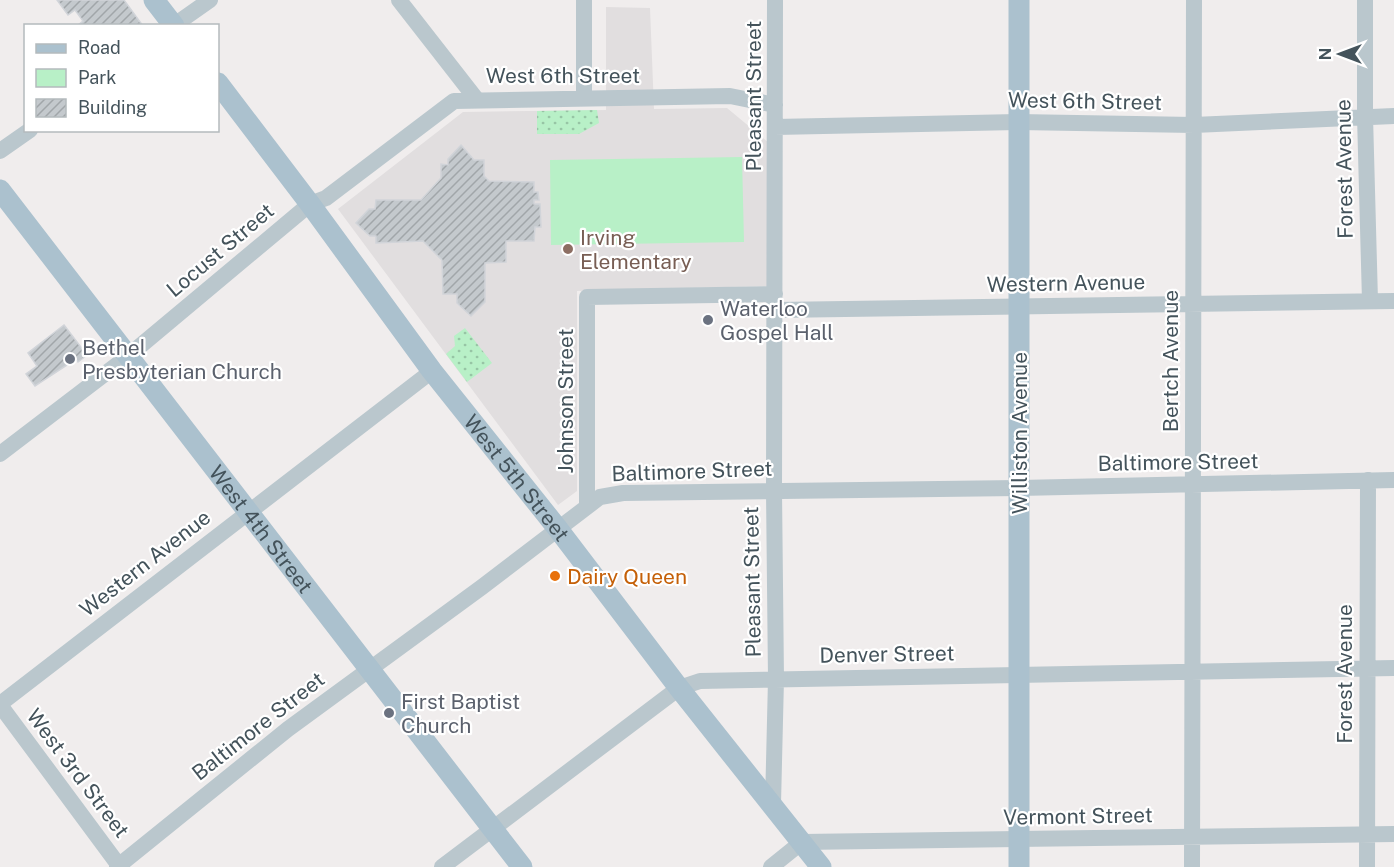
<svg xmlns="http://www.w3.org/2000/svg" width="1394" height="867" font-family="'Public Sans',sans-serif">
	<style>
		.education { fill: #e1dedf }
		.green { fill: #b8f0c7 }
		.park { fill: url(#park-dots) }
		.building { fill: url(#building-hatch); stroke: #d1d4d9; stroke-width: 1.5 }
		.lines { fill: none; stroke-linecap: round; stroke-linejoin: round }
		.minor { stroke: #bac7cd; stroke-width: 16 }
		.major { stroke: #abc1ce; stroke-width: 21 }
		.education-dot { fill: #8d6e63; stroke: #fff; stroke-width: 2 }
		.worship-dot { fill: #6b7280; stroke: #fff; stroke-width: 2 }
		.food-dot { fill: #e8710a; stroke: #fff; stroke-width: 2 }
		.labels { text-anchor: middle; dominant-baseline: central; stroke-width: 4.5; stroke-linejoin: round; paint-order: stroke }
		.street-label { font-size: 21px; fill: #44535b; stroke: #fff }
		.education-label { font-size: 21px; fill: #785e54; stroke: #fff; text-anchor: start }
		.worship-label { font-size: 21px; fill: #5b616d; stroke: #fff; text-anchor: start }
		.food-label { font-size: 21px; fill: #c56008; stroke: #fff; text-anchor: start }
	</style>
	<defs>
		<pattern id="park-dots" width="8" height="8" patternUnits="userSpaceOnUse" patternTransform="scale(1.5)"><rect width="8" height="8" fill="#b8f0c7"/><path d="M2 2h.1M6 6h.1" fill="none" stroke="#97c5a5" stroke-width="1.8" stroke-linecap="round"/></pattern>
		<pattern id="building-hatch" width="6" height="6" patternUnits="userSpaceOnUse" patternTransform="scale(1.5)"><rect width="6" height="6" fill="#c4c9cd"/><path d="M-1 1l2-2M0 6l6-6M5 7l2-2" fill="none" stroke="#a1a6a9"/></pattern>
	</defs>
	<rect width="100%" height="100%" fill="#f0eded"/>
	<path class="education" d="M 606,7 L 650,8 L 654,109 L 727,108 L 769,143 L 767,286 L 577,291 L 577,491 L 558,505 L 338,209 L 463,112 L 606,110 Z"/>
	<path class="green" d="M 742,157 L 744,242 L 551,245 L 550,160 Z"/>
	<path class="park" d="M 597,110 L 599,123 L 579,134 L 537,134 L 537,111 Z
		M 465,328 L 492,363 L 467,382 L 446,354 L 455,346 L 454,336 Z"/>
	<path class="building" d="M 57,0 L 124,0 L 143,26 L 77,26 L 83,21 L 75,10 L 68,15 Z
		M 461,145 L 474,160 L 484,160 L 484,176 L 489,181 L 534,182 L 534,192 L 538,192 L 539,200 L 534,200 L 534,204 L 540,204 L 541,227 L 535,227 L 534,241 L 506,241 L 506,262 L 485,263 L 485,302 L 471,316 L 457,303 L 457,294 L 443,294 L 442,260 L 423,241 L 376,243 L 376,236 L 370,236 L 356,223 L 369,209 L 375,209 L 376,200 L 421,200 L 441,178 L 441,164 L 448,165 L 448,159 Z
		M 64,325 L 87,355 L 78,362 L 76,359 L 35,386 L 26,374 L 37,366 L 28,353 Z"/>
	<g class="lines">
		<path class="minor" d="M 399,0 L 477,100
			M 584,0 L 584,98
			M 1365,0 L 1365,116 L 1370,301
			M 173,26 L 210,0
			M 775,127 L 1018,122 L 1194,125 L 1394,116
			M 0,151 L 30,130
			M 776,310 L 1394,301
			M 0,454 L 127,357 L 310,204 L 326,198 L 454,101 L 730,96 L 775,105
			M 587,505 L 587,297 L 775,294
			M 0,704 L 432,371
			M 0,705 L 120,867
			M 773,804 L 776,679 L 774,491 L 775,0
			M 117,867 L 288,729 L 482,587 L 600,497 L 623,493 L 1019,488 L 1394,480
			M 442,867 L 679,688 L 700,681 L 1394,668
			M 771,867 L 802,842 L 1394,834
			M 1192,867 L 1194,0
			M 1367,867 L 1368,480"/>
		<g class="major">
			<path d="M 154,0 L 174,26"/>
			<path d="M 1019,0 L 1019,867"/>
			<path id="s1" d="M 218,83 L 310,204 L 432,371 L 558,529 L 679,688 L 821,867"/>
			<path id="s2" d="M 0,190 L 522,867"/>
		</g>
	</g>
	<circle class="education-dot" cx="568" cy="249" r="6"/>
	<g class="worship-dot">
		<circle cx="708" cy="320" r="6"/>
		<circle cx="70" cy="359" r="6"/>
		<circle cx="389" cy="713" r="6"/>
	</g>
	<circle class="food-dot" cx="555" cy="576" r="6"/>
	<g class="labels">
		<g class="street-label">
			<text x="563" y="75">West 6th Street</text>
			<text transform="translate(753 96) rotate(-90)">Pleasant Street</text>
			<text transform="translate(1085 101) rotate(1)">West 6th Street</text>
			<text transform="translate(1344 169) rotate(-91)">Forest Avenue</text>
			<text transform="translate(220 250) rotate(-40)">Locust Street</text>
			<text transform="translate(1066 283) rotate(-1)">Western Avenue</text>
			<text transform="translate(1170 361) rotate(-90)">Bertch Avenue</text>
			<text transform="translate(565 401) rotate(-90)">Johnson Street</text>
			<text transform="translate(1019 433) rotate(-90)">Williston Avenue</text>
			<text transform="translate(1178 462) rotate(-1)">Baltimore Street</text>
			<text transform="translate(692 471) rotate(-2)">Baltimore Street</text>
			<text stroke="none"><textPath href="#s1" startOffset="495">West 5th Street</textPath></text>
			<text stroke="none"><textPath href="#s2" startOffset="428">West 4th Street</textPath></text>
			<text transform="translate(145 563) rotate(-38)">Western Avenue</text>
			<text transform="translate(752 582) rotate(-91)">Pleasant Street</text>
			<text transform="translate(887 654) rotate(-1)">Denver Street</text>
			<text transform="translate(1344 674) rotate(-90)">Forest Avenue</text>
			<text transform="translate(258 726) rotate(-38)">Baltimore Street</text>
			<text transform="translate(78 773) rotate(53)">West 3rd Street</text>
			<text transform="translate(1078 816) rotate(-1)">Vermont Street</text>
		</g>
		<g class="education-label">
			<text x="580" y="237">Irving<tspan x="580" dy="24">Elementary</tspan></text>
		</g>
		<g class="worship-label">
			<text x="720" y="308">Waterloo<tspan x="720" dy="24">Gospel Hall</tspan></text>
			<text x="82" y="347">Bethel<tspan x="82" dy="24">Presbyterian Church</tspan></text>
			<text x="401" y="701">First Baptist<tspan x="401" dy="24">Church</tspan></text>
		</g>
		<g class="food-label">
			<text x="567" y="576">Dairy Queen</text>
		</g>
	</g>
	<rect x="24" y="24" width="195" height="108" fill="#ffffff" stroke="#b4babd" stroke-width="1.5"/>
	<rect x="36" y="44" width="30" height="9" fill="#abc1ce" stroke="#b4babd" stroke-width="1.5"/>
	<text x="78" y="54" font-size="18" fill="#44535b">Road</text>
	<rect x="36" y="69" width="30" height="18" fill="#b8f0c7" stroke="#b4babd" stroke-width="1.5"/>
	<text x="78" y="84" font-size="18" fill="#44535b">Park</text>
	<rect x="36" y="99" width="30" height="18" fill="url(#building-hatch)" stroke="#b4babd" stroke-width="1.5"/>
	<text x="78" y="114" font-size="18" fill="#44535b">Building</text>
	<g transform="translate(1340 54) rotate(270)" stroke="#ffffff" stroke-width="4.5" paint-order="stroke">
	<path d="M0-4.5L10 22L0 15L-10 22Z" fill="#44535b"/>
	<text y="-9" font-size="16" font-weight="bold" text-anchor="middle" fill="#44535b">N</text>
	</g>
</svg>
